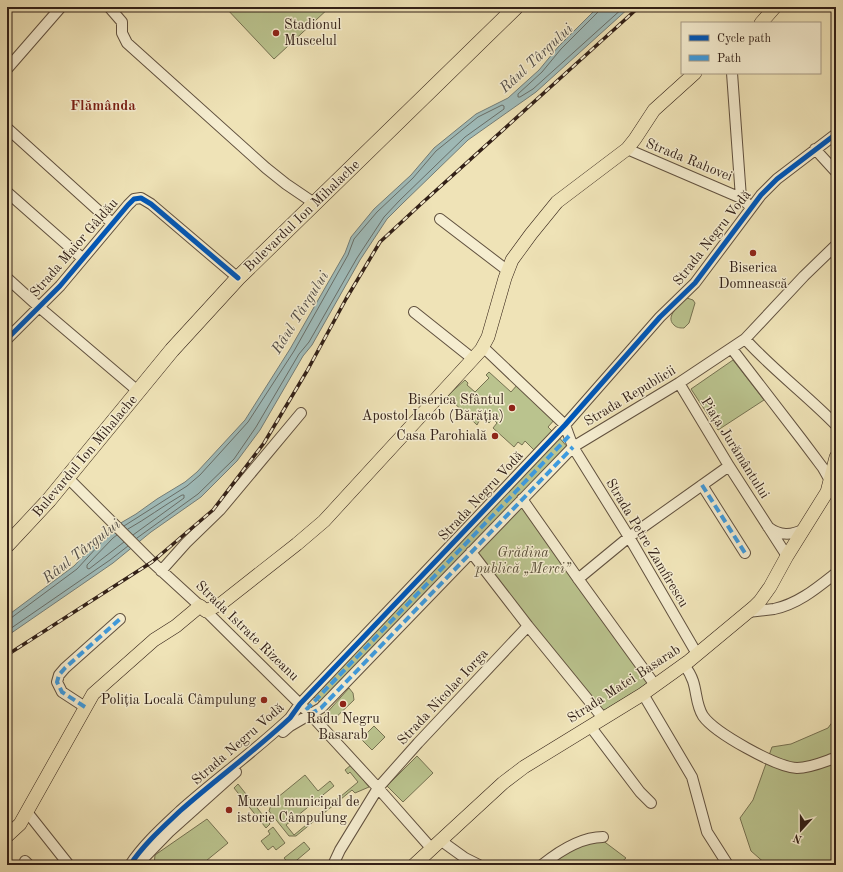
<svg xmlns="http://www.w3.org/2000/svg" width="843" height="872" font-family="'Old Standard TT',serif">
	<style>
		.green { fill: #bac38e; stroke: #767252 }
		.water { fill: #9fbbb9; stroke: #737d78 }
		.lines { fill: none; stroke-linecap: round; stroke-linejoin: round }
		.shore { stroke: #686e68; stroke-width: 1 }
		.minor-casing { stroke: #61513f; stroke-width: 12 }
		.major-casing { stroke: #322017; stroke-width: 14 }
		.highway-casing { stroke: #322017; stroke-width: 16 }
		.minor { stroke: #f5edd0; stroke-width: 10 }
		.major { stroke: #efe3b7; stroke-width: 13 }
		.highway { stroke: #efe3b7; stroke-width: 15 }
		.rail-casing { stroke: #322017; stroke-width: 3.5 }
		.rail { stroke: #f5edd0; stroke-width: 2; stroke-dasharray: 6; stroke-linecap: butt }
		.quiet { stroke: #3e9bdf; stroke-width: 4; stroke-dasharray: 8 4; stroke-linecap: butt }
		.cycleway-casing { stroke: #f5edd0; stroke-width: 8 }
		.cycleway { stroke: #0057b8; stroke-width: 5 }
		.poi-dot { fill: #8f2418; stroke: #f5edd0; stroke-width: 1.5 }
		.labels { text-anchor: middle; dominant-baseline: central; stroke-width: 3; stroke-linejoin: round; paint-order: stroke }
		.poi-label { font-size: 14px; fill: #322017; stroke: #f5edd0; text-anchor: end }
		.street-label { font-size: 14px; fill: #322017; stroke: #f5edd0 }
		.park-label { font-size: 14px; font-style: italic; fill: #5b513b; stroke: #f5edd0 }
		.water-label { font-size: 15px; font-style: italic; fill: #534e48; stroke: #f5edd0 }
		.neighbourhood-label { font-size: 15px; font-weight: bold; fill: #7a1f14; stroke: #f5edd0 }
	</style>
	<rect width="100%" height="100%" fill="#efe3b7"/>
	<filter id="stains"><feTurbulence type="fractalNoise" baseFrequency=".005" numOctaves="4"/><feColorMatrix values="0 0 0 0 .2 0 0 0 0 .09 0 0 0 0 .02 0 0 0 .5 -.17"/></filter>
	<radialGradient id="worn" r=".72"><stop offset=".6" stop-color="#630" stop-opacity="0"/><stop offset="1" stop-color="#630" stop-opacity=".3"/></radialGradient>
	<path class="green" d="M 225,7 L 330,7 L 274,59 Z
		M 687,298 L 693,300 L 695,303 L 689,323 L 684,328 C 680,328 677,328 674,325 C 664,316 681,304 687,298 Z
		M 733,360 L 764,400 L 718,430 L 691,389 Z
		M 489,372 L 511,392 L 518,384 L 555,419 L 548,427 L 552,431 L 534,450 L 525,441 L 522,445 L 518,442 L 514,447 L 493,428 L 497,423 L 493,419 L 489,423 L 484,418 L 482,420 L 480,419 L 477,425 L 447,396 L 465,380 L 468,383 L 467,385 L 475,392 L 489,378 L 486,375 Z
		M 557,435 L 569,449 L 323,705 L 311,694 Z
		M 523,505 L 652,684 L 604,714 L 475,554 Z
		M 349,688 L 353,693 L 354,700 L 330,723 L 324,716 Z
		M 836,717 L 836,865 L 767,865 L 751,851 L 740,818 L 753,800 L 772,747 L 791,744 L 828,728 Z
		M 374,726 L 385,737 L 372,750 L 361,739 Z
		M 417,756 L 433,773 L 403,802 L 387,786 Z
		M 351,765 L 369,787 L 355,793 L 352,790 L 296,836 L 289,836 L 269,811 L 272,802 L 305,775 L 318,791 L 330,781 L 334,786 L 286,825 L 294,835 L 358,782 L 350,772 L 348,774 L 345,770 Z
		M 238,784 L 270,824 L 266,828 L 234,788 Z
		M 207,819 L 228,843 L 201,865 L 154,865 L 155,855 Z
		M 273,827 L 285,843 L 276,850 L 273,846 L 268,850 L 261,841 L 270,834 L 268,831 Z
		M 602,840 L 626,858 L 618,865 L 554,865 L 554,859 L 577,847 Z
		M 304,842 L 310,849 L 291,865 L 290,865 L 284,858 Z"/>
	<path class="water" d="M 598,7 L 630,7 L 536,92 L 468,140 L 403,203 L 387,219 L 360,260 L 312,345 L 303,356 L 260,430 L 237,461 L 201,497 L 151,532 L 113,563 L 7,636 L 7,616 L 74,566 L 107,531 L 136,514 L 157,499 L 185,482 L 197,472 L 245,420 L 290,349 L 345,253 L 351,237 L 374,209 L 411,175 L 434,148 L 476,114 L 508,98 L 539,70 L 558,47 Z"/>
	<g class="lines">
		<path class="shore" d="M 601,7 L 599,11 L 561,49 L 542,72 L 518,94 L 518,97 L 520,97 L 533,89 L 624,7
			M 124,526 L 187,486 L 200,475 L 248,422 L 294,351 L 348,255 L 354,239 L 377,212 L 413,178 L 436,151 L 478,117 L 502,105 L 504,106 L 504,109 L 465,137 L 400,200 L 384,217 L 357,258 L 309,342 L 299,354 L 256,427 L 234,459 L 198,494 L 137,538
			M 128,529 C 146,519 163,506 182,495 L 184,495 L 184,498 L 133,535
			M 117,535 L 113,538 L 87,565 L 87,568 L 89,569 L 124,542
			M 7,619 L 11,618 L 77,569 L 109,534 L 113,532
			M 7,631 L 110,560 L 128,546"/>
		<g class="minor-casing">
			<path id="minor" d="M 109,7 L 122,22 L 122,33 L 127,43 L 266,168 L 286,184 L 314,203
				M 7,69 L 61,7
				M 732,73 L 741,198 L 751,207
				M 7,128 L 112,223
				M 627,149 L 741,198
				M 815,149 L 836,172
				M 7,192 L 82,258
				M 440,219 L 508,271
				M 7,278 L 39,307 L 139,392
				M 414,312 L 473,359
				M 7,339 L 60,286 L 128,205 L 134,199 L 141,198 L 151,204 L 238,278
				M 745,339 C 773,370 807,395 836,425
				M 483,347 L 565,425 L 573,447 L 629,537 L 697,654
				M 732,349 L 802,440 L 823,468 L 836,491
				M 679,383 L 729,466 L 787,556
				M 68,478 L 152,562 L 200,606
				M 702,485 L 745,553
				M 522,499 L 579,580 L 655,685
				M 768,527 C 780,536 791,536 804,529
				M 471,552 L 528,626 L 603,718
				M 161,571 L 186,543 L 220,510 L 301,413
				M 578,579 L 629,537 L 729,466
				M 206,611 L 310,714 L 378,788 L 431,848
				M 748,612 C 757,611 765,610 774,609 C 798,604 817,588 836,573
				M 684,665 C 688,670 691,675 693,681 C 697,693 696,705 703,716 C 715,733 776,767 797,768 C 809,768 821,763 832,759 L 836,759
				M 643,694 L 692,777 L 707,832 L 728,865
				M 85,707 L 62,692 L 57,682 L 59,675 L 65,668 L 120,619
				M 590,726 L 640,792 L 651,803
				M 283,732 L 290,726 L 321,708 L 573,447 L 679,383 L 745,339 L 804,276 L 836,245
				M 27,812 L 69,865
				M 440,840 L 465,858 L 479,865
				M 25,861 L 29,865
				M 138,864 L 169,832 L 236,772
				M 130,865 C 144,844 162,828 180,811 C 216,779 255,751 290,718 L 300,704 L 565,425 L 660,317 L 695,283 L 761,195 L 777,179 L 836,134
				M 333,865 L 340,850 L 378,788 L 418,743 L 528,626
				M 542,865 C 558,852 581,837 603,837"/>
		</g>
		<g class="major-casing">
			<path id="major" d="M 761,23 L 775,7
				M 7,836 L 20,824 L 93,694 L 154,640 L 176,626 L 200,606 L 206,611 L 222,603 L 297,544 L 324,521 L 481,350 L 488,337 L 505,278 L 512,260 L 531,234 L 557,202 L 627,149 L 635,139 L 654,110 L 695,73
				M 414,865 L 503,783 L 524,767 L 643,694 L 689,661 L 754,607 L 760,601 L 770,587 L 787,556 L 827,492 L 836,457"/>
		</g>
		<g class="highway-casing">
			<path id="highway" d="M 7,545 L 49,500 L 172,350 L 238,278 L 516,7"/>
		</g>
		<use href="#minor" class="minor"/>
		<use href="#major" class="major"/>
		<use href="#highway" class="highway"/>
		<g class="rail-casing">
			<path id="rail" d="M 7,655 L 152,562 L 213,510 L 264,443 L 307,371 L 346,299 L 380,242 L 421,204 L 639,7"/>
		</g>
		<use href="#rail" class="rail"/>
		<path class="quiet" d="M 702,485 L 745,553
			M 85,707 L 62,692 L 57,682 L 59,675 L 65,668 L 120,619
			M 306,710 L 569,436
			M 310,714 L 321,708 L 573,447"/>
		<g class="cycleway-casing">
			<path id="cycleway" d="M 7,339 L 60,286 L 128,205 L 134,199 L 141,198 L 151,204 L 238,278
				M 130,865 C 144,844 162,828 180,811 C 216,779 255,751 290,718 L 300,704 L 565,425 L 660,317 L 695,283 L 761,195 L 777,179 L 836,134"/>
		</g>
		<use href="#cycleway" class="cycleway"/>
	</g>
	<g class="poi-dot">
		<circle cx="276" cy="33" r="4"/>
		<circle cx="753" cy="253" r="4"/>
		<circle cx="512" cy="408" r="4"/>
		<circle cx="495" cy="436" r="4"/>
		<circle cx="264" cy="700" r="4"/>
		<circle cx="343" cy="704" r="4"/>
		<circle cx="229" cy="810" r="4"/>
	</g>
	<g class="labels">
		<g class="poi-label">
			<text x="284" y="25" text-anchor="start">Stadionul<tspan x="284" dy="16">Muscelul</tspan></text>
			<text x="753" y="268" text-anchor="middle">Biserica<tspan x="753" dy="16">Domnească</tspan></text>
			<text x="504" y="400">Biserica Sfântul<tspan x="504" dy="16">Apostol Iacob (Bărăția)</tspan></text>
			<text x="487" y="436">Casa Parohială</text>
			<text x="256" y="700">Poliția Locală Câmpulung</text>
			<text x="343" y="719" text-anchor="middle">Radu Negru<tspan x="343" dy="16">Basarab</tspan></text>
			<text x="237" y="802" text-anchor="start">Muzeul municipal de<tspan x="237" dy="16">istorie Câmpulung</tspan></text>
		</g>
		<g class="street-label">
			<text transform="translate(689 160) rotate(22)">Strada Rahovei</text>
			<text transform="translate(302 216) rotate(-44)">Bulevardul Ion Mihalache</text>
			<text transform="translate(712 238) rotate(-52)">Strada Negru Vodă</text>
			<text transform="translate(74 248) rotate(-49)">Strada Maior Gâldău</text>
			<text transform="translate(630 396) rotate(-31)">Strada Republicii</text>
			<text transform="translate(735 448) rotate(58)">Piața Jurământului</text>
			<text transform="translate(85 456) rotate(-50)">Bulevardul Ion Mihalache</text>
			<text transform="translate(481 496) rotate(-47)">Strada Negru Vodă</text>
			<text transform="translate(647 543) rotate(59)">Strada Petre Zamfirescu</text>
			<text transform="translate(247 631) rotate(44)">Strada Istrate Rizeanu</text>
			<text transform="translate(624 684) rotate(-33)">Strada Matei Basarab</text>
			<text transform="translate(443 697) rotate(-47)">Strada Nicolae Iorga</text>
			<text transform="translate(238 744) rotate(-41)">Strada Negru Vodă</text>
		</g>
		<g class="park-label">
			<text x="523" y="553">Grădina<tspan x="523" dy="16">publică „Merci”</tspan></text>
		</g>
		<g class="water-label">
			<text transform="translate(537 59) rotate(-43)">Râul Târgului</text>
			<text transform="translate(301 313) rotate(-58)">Râul Târgului</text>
			<text transform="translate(82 552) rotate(-38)">Râul Târgului</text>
		</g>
		<g class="neighbourhood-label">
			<text x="103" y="106">Flămânda</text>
		</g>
	</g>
	<rect width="843" height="872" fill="none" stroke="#efe3b7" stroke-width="24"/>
	<rect x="8" y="8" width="827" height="856" fill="none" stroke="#322017" stroke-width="2"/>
	<rect x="12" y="12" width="819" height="848" fill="none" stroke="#322017"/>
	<rect x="681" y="22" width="140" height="52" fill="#f5edd0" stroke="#a79b86"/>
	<rect x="689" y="35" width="20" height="6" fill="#0057b8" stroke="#a79b86"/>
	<text x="717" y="42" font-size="12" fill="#322017">Cycle path</text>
	<rect x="689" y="55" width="20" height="6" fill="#3e9bdf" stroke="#a79b86"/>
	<text x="717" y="62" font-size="12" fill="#322017">Path</text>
	<g transform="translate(801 830) rotate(201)" stroke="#f5edd0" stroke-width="3" paint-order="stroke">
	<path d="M0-3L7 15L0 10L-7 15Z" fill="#322017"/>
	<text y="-6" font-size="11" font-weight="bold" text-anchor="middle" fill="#322017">N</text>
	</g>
	<rect width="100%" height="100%" filter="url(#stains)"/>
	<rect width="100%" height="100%" fill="url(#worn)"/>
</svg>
